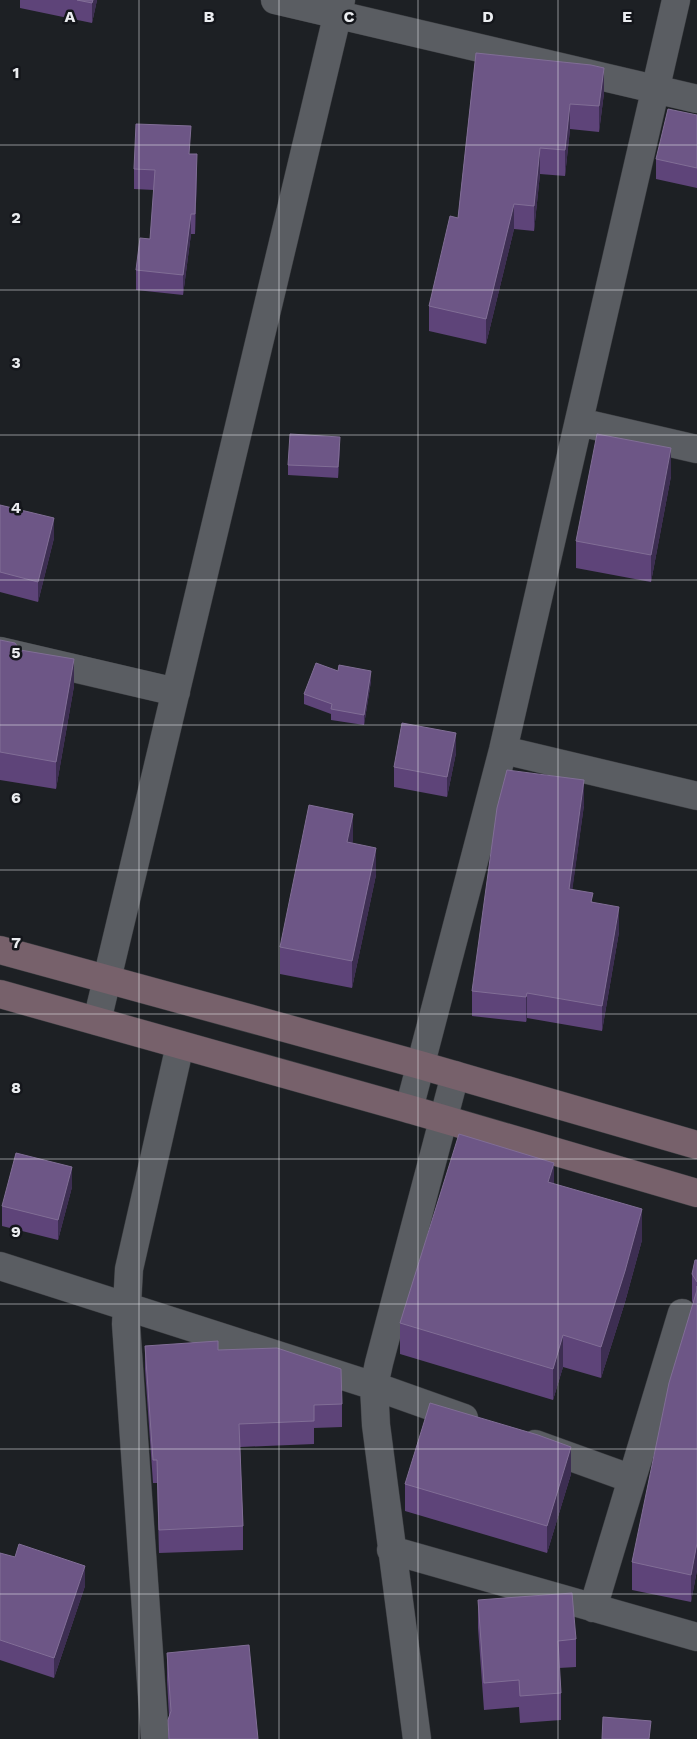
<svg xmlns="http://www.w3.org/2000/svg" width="697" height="1739" font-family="'Work Sans',sans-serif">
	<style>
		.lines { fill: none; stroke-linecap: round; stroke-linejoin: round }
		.minor-casing { stroke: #393b3f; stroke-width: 29 }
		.secondary-casing { stroke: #393b3f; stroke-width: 29 }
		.minor { stroke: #5a5d62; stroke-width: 28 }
		.secondary { stroke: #77616b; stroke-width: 28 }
		.wall { fill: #5e4479 }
		.shaded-wall { fill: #3d2e52 }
		.building { fill: #6d5686; stroke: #816e96 }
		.grid { fill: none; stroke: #ebedf0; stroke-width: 1; stroke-opacity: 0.55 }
		.grid-label { font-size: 16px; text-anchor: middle; font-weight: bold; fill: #ebedf0; stroke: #14161b; stroke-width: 5; stroke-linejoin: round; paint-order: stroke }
	</style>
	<rect width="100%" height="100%" fill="#1d2024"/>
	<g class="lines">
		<g class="minor-casing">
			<path id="minor" d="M 275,0 L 697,99
				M 579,422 L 697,449
				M 0,651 L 176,692
				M 503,750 L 697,796
				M 97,1021 L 341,0
				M 409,1109 L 503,750 L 676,0
				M 0,1266 L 374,1386 L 464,1418
				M 535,1444 L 632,1479
				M 391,1550 L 697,1637
				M 593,1608 L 682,1313
				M 155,1739 L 126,1324 L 129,1269 L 180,1045
				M 417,1739 L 376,1425 L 374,1386 L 379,1363 L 455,1075"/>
		</g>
		<g class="secondary-casing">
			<path id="secondary" d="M 0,950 L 420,1065 L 697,1145
				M 0,994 L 409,1109 L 697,1193"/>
		</g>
		<use href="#minor" class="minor"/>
		<use href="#secondary" class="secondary"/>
	</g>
	<path class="wall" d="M 20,0 L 97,0 L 92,23 L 20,8 Z
		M 476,53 L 604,93 L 599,132 L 570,129 L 565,176 L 540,174 L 534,231 L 514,229 L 486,344 L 429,331 L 429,306 L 458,218 Z
		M 697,115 L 697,188 L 656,179 L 656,159 Z
		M 190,154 L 197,174 L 195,234 L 191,234 L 183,295 L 136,290 L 136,270 L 150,239 L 154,190 L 134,189 L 134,169 Z
		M 340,448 L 338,478 L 288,475 L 288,465 Z
		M 671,476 L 651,582 L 576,568 L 576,541 Z
		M 0,505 L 54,538 L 38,602 L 0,592 Z
		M 0,640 L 20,650 L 74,686 L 56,789 L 0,780 Z
		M 338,671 L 371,681 L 364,725 L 331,720 L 331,714 L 304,704 L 304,694 Z
		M 456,753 L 447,797 L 394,787 L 394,767 Z
		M 584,805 L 572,890 L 593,902 L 619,932 L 602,1031 L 527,1018 L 526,1022 L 472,1016 L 472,991 Z
		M 353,841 L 352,843 L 376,875 L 352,988 L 280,974 L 280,947 Z
		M 554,1184 L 642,1240 L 625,1302 L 601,1378 L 563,1367 L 553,1400 L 400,1354 L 400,1323 Z
		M 72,1187 L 58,1240 L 2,1226 L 2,1206 Z
		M 697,1260 L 697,1570 L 691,1602 L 632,1590 L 632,1562 L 693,1303 L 692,1301 L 692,1274 Z
		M 145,1346 L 218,1350 L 342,1404 L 342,1427 L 314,1428 L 314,1444 L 240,1447 L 243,1526 L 243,1550 L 159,1553 L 157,1483 L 153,1483 L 145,1369 Z
		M 571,1474 L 547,1553 L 405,1511 L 405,1484 Z
		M 0,1553 L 85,1586 L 54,1678 L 0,1660 Z
		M 478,1600 L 576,1639 L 576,1667 L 559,1668 L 561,1693 L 561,1720 L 520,1723 L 519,1707 L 484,1710 L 478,1628 Z
		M 167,1653 L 258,1739 L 168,1739 L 168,1720 L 169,1716 L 167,1680 Z"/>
	<path class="shaded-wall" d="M 93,0 L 97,0 L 92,23 L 92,3 Z
		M 604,68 L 604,93 L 599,132 L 599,106 Z
		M 570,104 L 570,129 L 565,176 L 565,150 Z
		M 540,148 L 540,174 L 534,231 L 534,206 Z
		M 197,154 L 197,174 L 195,234 L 195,214 Z
		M 514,204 L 514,229 L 486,344 L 486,319 Z
		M 191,214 L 191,234 L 183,295 L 183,275 Z
		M 340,437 L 340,448 L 338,478 L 338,467 Z
		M 671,448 L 671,476 L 651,582 L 651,555 Z
		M 54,518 L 54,538 L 38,602 L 38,582 Z
		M 74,659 L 74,686 L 56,789 L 56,762 Z
		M 371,671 L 371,681 L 364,725 L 364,715 Z
		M 456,733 L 456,753 L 447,797 L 447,777 Z
		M 584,780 L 584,805 L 569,914 L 569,889 Z
		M 353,814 L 353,841 L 347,869 L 347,842 Z
		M 376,848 L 376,875 L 352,988 L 352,961 Z
		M 619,907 L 619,932 L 602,1031 L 602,1006 Z
		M 527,993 L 527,1018 L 526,1022 L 526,997 Z
		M 554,1163 L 554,1195 L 548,1182 Z
		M 72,1167 L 72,1187 L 58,1240 L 58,1220 Z
		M 642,1209 L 642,1240 L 625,1302 L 601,1378 L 601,1347 Z
		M 563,1335 L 563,1367 L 553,1400 L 553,1369 Z
		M 571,1447 L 571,1474 L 547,1553 L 547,1526 Z
		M 697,1543 L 697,1570 L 691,1602 L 691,1575 Z
		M 85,1566 L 85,1586 L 54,1678 L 54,1658 Z"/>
	<path class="building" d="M 77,0 L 93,0 L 92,3 Z
		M 476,53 L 591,65 L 604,68 L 599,106 L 570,104 L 565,150 L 540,148 L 534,206 L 514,204 L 486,319 L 429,306 L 450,216 L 458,218 Z
		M 668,109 L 697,115 L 697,168 L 656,159 Z
		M 136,124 L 191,126 L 189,154 L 197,154 L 195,214 L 191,214 L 183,275 L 136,270 L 140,238 L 150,239 L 155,170 L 134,169 Z
		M 290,434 L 340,437 L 338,467 L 288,465 Z
		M 597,434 L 671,448 L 651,555 L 576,541 Z
		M 0,505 L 54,518 L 38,582 L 0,572 Z
		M 0,640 L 15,643 L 20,650 L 74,659 L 56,762 L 0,752 Z
		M 316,663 L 338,671 L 339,665 L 371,671 L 364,715 L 331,709 L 332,704 L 304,694 Z
		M 402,723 L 456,733 L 447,777 L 394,767 Z
		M 507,770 L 584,780 L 569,889 L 593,893 L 591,902 L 619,907 L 602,1006 L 527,993 L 526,997 L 472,991 L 497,808 Z
		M 309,805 L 353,814 L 347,842 L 376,848 L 352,961 L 280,947 Z
		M 459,1134 L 554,1163 L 548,1182 L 642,1209 L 625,1271 L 601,1347 L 563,1335 L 553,1369 L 400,1323 Z
		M 16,1153 L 72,1167 L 58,1220 L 2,1206 Z
		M 695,1260 L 697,1260 L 697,1282 L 692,1274 Z
		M 697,1286 L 697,1543 L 691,1575 L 632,1562 L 669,1383 L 697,1290 Z
		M 218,1341 L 218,1350 L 277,1348 L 341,1369 L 342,1404 L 314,1405 L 314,1421 L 239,1424 L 243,1526 L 159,1530 L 157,1460 L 153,1460 L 145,1346 Z
		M 430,1403 L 538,1435 L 571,1447 L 547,1526 L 405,1484 Z
		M 19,1544 L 85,1566 L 54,1658 L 0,1640 L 0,1553 L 15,1557 Z
		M 572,1593 L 576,1639 L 558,1641 L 561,1693 L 520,1696 L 519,1680 L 484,1683 L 478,1600 Z
		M 249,1645 L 258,1739 L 169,1739 L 168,1720 L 171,1711 L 167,1653 Z
		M 603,1717 L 651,1721 L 649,1739 L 602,1739 Z"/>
	<path class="grid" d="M 139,0 L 139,1739M 279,0 L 279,1739M 418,0 L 418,1739M 558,0 L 558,1739M 0,145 L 697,145M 0,290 L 697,290M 0,435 L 697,435M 0,580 L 697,580M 0,725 L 697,725M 0,870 L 697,870M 0,1014 L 697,1014M 0,1159 L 697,1159M 0,1304 L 697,1304M 0,1449 L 697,1449M 0,1594 L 697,1594"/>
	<g class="grid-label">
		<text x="70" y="22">A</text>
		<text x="209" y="22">B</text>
		<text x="349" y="22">C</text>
		<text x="488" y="22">D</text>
		<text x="627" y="22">E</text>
		<text x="16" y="78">1</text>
		<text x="16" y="223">2</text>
		<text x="16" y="368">3</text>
		<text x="16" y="513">4</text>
		<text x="16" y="658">5</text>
		<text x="16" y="803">6</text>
		<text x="16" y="948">7</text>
		<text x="16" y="1093">8</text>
		<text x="16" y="1237">9</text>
	</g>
</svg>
